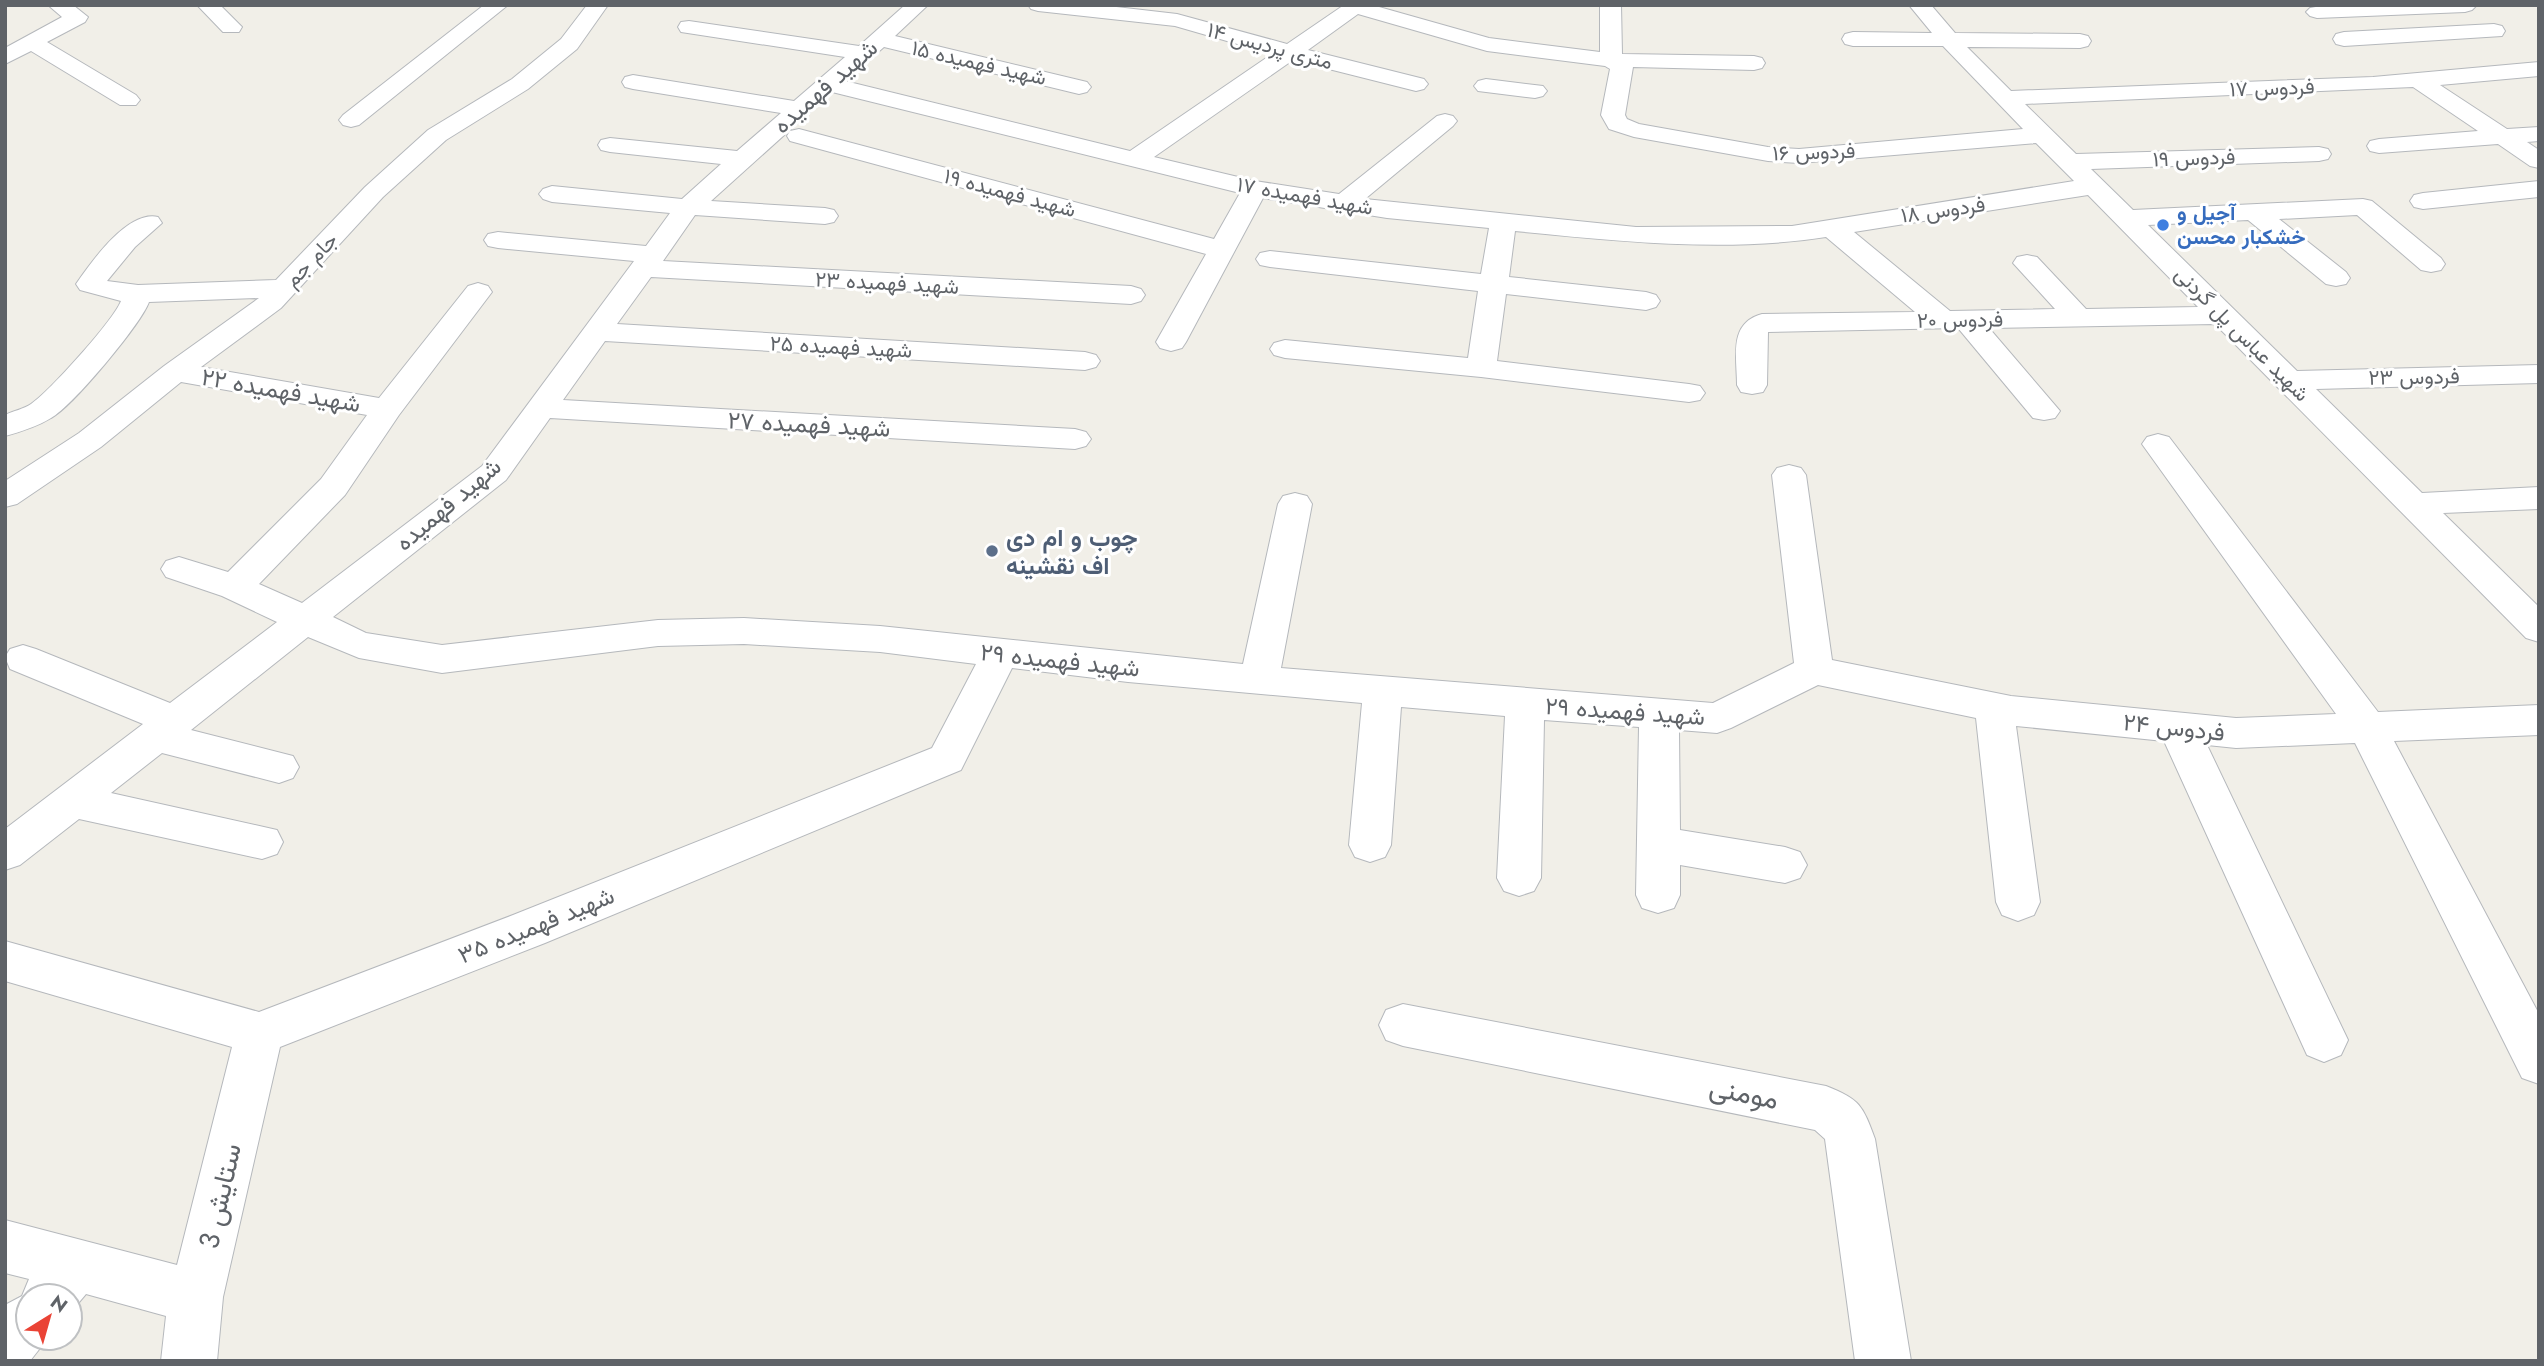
<svg xmlns="http://www.w3.org/2000/svg" width="2544" height="1366" font-family="Jost,Vazirmatn,sans-serif">
	<style>
		.lines { fill: none; stroke-linecap: round; stroke-linejoin: round }
		.minor-casing { stroke: #b5b8bc; stroke-width: 2 }
		.minor { fill: #fff; fill-rule: evenodd }
		.shop-dot { fill: #3f7fe0; stroke: #fff; stroke-width: 2.5 }
		.service-dot { fill: #5c6f8a; stroke: #fff; stroke-width: 2.5 }
		.labels { text-anchor: middle; dominant-baseline: central; stroke-width: 6; stroke-linejoin: round; paint-order: stroke }
		.far-street-label { font-size: 21px; fill: #5f6368; stroke: #fff }
		.far-shop-label { font-size: 21px; font-weight: bold; fill: #366cbe; stroke: #fff; text-anchor: start }
		.street-label { font-size: 24px; fill: #5f6368; stroke: #fff }
		.service-label { font-size: 24px; font-weight: bold; fill: #4e5e75; stroke: #fff; text-anchor: start }
		.near-street-label { font-size: 28px; fill: #5f6368; stroke: #fff }
	</style>
	<rect width="100%" height="100%" fill="#f1efe8"/>
	<g class="lines">
		<g class="minor-casing">
			<path id="minor" d="M 48,5 L 73,5 L 88,17 L 85,22 L 47,42 L 136,95 L 140,100 L 136,105 L 120,105 L 31,51 L 5,64 L 5,48 L 62,17 Z
				M 197,5 L 220,5 L 242,27 L 239,32 L 223,32 Z
				M 484,5 L 508,5 L 359,125 L 351,127 L 343,125 L 339,120 L 343,115 Z
				M 587,5 L 608,5 L 577,49 L 528,89 L 446,140 L 383,197 L 281,308 L 201,367 L 379,398 L 468,286 L 478,283 L 488,286 L 492,292 L 399,415 L 345,495 L 259,584 L 302,603 L 482,466 L 634,261 L 498,248 L 488,246 L 484,240 L 488,234 L 498,232 L 646,246 L 670,213 L 552,202 L 543,199 L 539,194 L 543,189 L 552,186 L 682,199 L 721,164 L 610,152 L 601,150 L 598,145 L 601,140 L 610,138 L 737,151 L 781,113 L 633,89 L 625,87 L 622,82 L 625,77 L 633,75 L 794,101 L 845,57 L 681,32 L 678,27 L 681,22 L 689,21 L 859,46 L 905,5 L 928,5 L 895,36 L 1087,82 L 1091,87 L 1087,92 L 1079,94 L 884,47 L 845,81 L 1130,151 L 1272,54 L 1175,26 L 1038,11 L 1031,9 L 1028,5 L 1099,5 L 1177,14 L 1287,44 L 1344,5 L 1372,5 L 1489,38 L 1600,52 L 1600,5 L 1621,5 L 1622,54 L 1754,56 L 1762,58 L 1765,63 L 1762,68 L 1754,70 L 1633,67 L 1625,115 L 1627,119 L 1639,124 L 1768,147 L 1799,149 L 2023,129 L 1943,46 L 1853,46 L 1845,44 L 1842,39 L 1845,34 L 1853,32 L 1932,33 L 1909,5 L 1931,5 L 1955,33 L 2080,34 L 2088,36 L 2091,41 L 2088,46 L 2080,48 L 1967,47 L 2011,91 L 2373,77 L 2539,62 L 2539,76 L 2440,85 L 2507,129 L 2539,127 L 2539,141 L 2527,142 L 2539,150 L 2539,168 L 2530,166 L 2498,144 L 2379,153 L 2370,151 L 2367,146 L 2370,141 L 2379,139 L 2478,131 L 2413,87 L 2025,104 L 2076,154 L 2319,147 L 2328,149 L 2331,154 L 2328,159 L 2319,161 L 2091,169 L 2133,210 L 2363,199 L 2372,201 L 2441,258 L 2445,264 L 2441,270 L 2431,272 L 2421,270 L 2357,215 L 2279,219 L 2346,272 L 2350,278 L 2346,284 L 2336,286 L 2326,284 L 2248,220 L 2148,225 L 2297,371 L 2539,365 L 2539,383 L 2316,389 L 2422,493 L 2539,487 L 2539,509 L 2443,513 L 2539,607 L 2539,642 L 2526,638 L 2215,324 L 1989,328 L 2060,411 L 2055,418 L 2044,420 L 2033,418 L 1958,328 L 1768,332 L 1767,385 L 1763,392 L 1752,394 L 1741,392 L 1737,385 C 1737,357 1728,323 1762,314 L 1915,312 L 1826,237 C 1725,253 1617,241 1515,231 L 1509,277 L 1646,292 L 1656,295 L 1660,301 L 1656,307 L 1646,310 L 1506,294 L 1497,361 L 1689,384 L 1700,386 L 1705,393 L 1700,400 L 1689,402 L 1481,377 L 1285,358 L 1274,355 L 1270,349 L 1274,343 L 1285,340 L 1468,358 L 1478,291 L 1270,267 L 1260,265 L 1256,259 L 1260,253 L 1270,251 L 1481,274 L 1489,228 L 1387,218 L 1263,198 L 1186,342 L 1182,348 L 1171,351 L 1160,348 L 1156,342 L 1206,254 L 790,141 L 787,136 L 790,131 L 799,129 L 1214,239 L 1240,193 L 832,92 L 711,201 L 825,208 L 834,210 L 838,216 L 834,222 L 825,224 L 695,215 L 663,261 L 1131,286 L 1141,289 L 1145,295 L 1141,301 L 1131,304 L 651,277 L 617,324 L 1085,352 L 1096,355 L 1100,361 L 1096,367 L 1085,370 L 605,341 L 563,400 L 1075,429 L 1086,432 L 1091,439 L 1086,446 L 1075,449 L 550,418 L 506,480 L 333,617 L 366,633 L 442,645 L 658,620 L 744,618 L 880,626 L 1243,664 L 1278,504 L 1283,496 L 1295,493 L 1307,496 L 1312,504 L 1281,668 L 1713,703 L 1794,663 L 1772,475 L 1777,468 L 1789,465 L 1801,468 L 1806,475 L 1832,660 L 2011,696 L 2236,718 L 2336,714 L 2142,444 L 2147,437 L 2158,434 L 2169,437 L 2378,712 L 2539,705 L 2539,735 L 2394,741 L 2539,1014 L 2539,1084 L 2522,1078 L 2355,743 L 2236,748 L 2207,745 L 2348,1040 L 2341,1055 L 2324,1062 L 2307,1055 L 2164,741 L 2016,726 L 2040,902 L 2034,915 L 2018,921 L 2002,915 L 1996,902 L 1976,718 L 1818,685 L 1731,728 L 1717,733 L 1679,730 L 1680,830 L 1785,847 L 1800,852 L 1807,865 L 1800,878 L 1785,883 L 1680,865 L 1680,895 L 1674,908 L 1658,913 L 1642,908 L 1636,895 L 1639,727 L 1544,720 L 1541,878 L 1534,891 L 1519,896 L 1504,891 L 1497,878 L 1505,716 L 1401,707 L 1391,845 L 1385,857 L 1370,862 L 1355,857 L 1349,845 L 1362,703 L 1128,682 L 1012,668 L 961,770 L 545,943 L 280,1047 L 223,1297 L 217,1361 L 161,1361 L 166,1316 L 86,1294 L 70,1313 L 70,1296 L 28,1296 L 28,1338 L 48,1338 L 30,1361 L 5,1361 L 5,1305 L 22,1296 L 29,1279 L 5,1273 L 5,1220 L 177,1265 L 232,1047 L 5,981 L 5,941 L 259,1012 L 513,915 L 932,748 L 976,664 L 880,652 L 744,644 L 658,646 L 442,673 L 359,658 L 308,637 L 191,730 L 293,756 L 299,767 L 293,778 L 279,783 L 162,753 L 111,793 L 277,830 L 283,842 L 277,854 L 262,859 L 79,819 L 20,865 L 5,870 L 5,829 L 143,724 L 10,669 L 5,657 L 10,649 L 23,645 L 36,649 L 170,703 L 277,622 L 222,596 L 166,577 L 161,569 L 166,561 L 179,557 L 228,572 L 321,479 L 367,415 L 181,382 L 101,447 L 17,504 L 5,507 L 5,481 L 79,433 L 164,366 L 259,298 L 149,302 C 141,324 72,407 51,418 C 38,426 20,432 5,436 L 5,415 C 13,411 24,409 31,404 C 49,392 113,321 121,301 L 80,290 L 76,284 C 92,261 128,210 158,217 L 162,223 L 135,247 L 107,281 L 138,285 L 276,280 L 365,187 L 428,130 L 512,79 L 561,39 ZM 1358,14 L 1487,51 L 1605,66 L 1610,69 L 1601,115 L 1609,129 L 1634,137 L 1768,161 L 1799,163 L 2036,143 L 2074,181 L 1792,226 L 1636,227 L 1365,199 L 1453,126 L 1457,121 L 1453,116 L 1445,114 L 1437,116 L 1339,194 L 1255,181 L 1154,157 L 1293,60 L 1416,91 L 1424,89 L 1428,84 L 1424,79 L 1308,50 ZM 2088,195 L 2198,307 L 2086,309 L 2037,257 L 2027,255 L 2017,257 L 2013,263 L 2055,309 L 1950,311 L 1854,232 Z
				M 2327,5 L 2475,5 L 2476,6 L 2472,10 L 2465,12 L 2317,18 L 2310,16 L 2306,12 L 2310,8 Z
				M 2494,24 L 2502,26 L 2505,31 L 2502,36 L 2344,46 L 2336,44 L 2333,39 L 2336,34 L 2344,32 Z
				M 1486,79 L 1543,86 L 1547,91 L 1543,96 L 1535,98 L 1478,91 L 1474,86 L 1478,81 Z
				M 2539,181 L 2539,197 L 2423,209 L 2414,207 L 2410,201 L 2414,195 L 2423,193 Z
				M 1403,1004 L 1826,1086 C 1860,1099 1863,1106 1875,1139 L 1911,1361 L 1855,1361 L 1825,1139 L 1815,1130 L 1403,1046 L 1386,1040 L 1379,1025 L 1386,1010 Z"/>
		</g>
		<use href="#minor" class="minor"/>
	</g>
	<circle class="shop-dot" cx="2163" cy="225" r="7"/>
	<circle class="service-dot" cx="992" cy="551" r="7"/>
	<g class="labels">
		<g class="far-street-label">
			<text transform="translate(1270 46) rotate(15)">۱۴ متری پردیس</text>
			<text transform="translate(979 63) rotate(13)">شهید فهمیده ۱۵</text>
			<text transform="translate(2272 88) rotate(-2)">فردوس ۱۷</text>
			<text transform="translate(1814 152) rotate(-2)">فردوس ۱۶</text>
			<text transform="translate(2194 158) rotate(-2)">فردوس ۱۹</text>
			<text transform="translate(1010 193) rotate(15)">شهید فهمیده ۱۹</text>
			<text transform="translate(1305 196) rotate(10)">شهید فهمیده ۱۷</text>
			<text transform="translate(1943 210) rotate(-8)">فردوس ۱۸</text>
			<text transform="translate(311 260) rotate(-46)">جام جم</text>
			<text transform="translate(887 283) rotate(3)">شهید فهمیده ۲۳</text>
			<text transform="translate(1960 320) rotate(-1)">فردوس ۲۰</text>
			<text transform="translate(2242 334) rotate(45)">شهید عباس پل گردنی</text>
			<text transform="translate(841 347) rotate(3)">شهید فهمیده ۲۵</text>
			<text transform="translate(2414 377) rotate(-1)">فردوس ۲۳</text>
		</g>
		<g class="far-shop-label">
			<text x="2177" y="213">آجیل و<tspan x="2177" dy="24">خشکبار محسن</tspan></text>
		</g>
		<g class="street-label">
			<text transform="translate(825 86) rotate(-41)">شهید فهمیده</text>
			<text transform="translate(281 390) rotate(10)">شهید فهمیده ۲۲</text>
			<text transform="translate(809 424) rotate(3)">شهید فهمیده ۲۷</text>
			<text transform="translate(448 504) rotate(-40)">شهید فهمیده</text>
			<text transform="translate(1060 660) rotate(6)">شهید فهمیده ۲۹</text>
			<text transform="translate(1625 711) rotate(4)">شهید فهمیده ۲۹</text>
			<text transform="translate(2174 727) rotate(6)">فردوس ۲۴</text>
			<text transform="translate(536 925) rotate(-22)">شهید فهمیده ۳۵</text>
		</g>
		<g class="service-label">
			<text x="1006" y="537">چوب و ام دی<tspan x="1006" dy="28">اف نقشینه</tspan></text>
		</g>
		<g class="near-street-label">
			<text transform="translate(1744 1093) rotate(11)">مومنی</text>
			<text transform="translate(220 1196) rotate(-77)">ستایش 3</text>
		</g>
	</g>
	<rect width="2544" height="1366" fill="none" stroke="#5f6368" stroke-width="14"/>
	<g transform="translate(49 1317) rotate(37)"><circle r="33" fill="#ffffff" stroke="#bfc1c3" stroke-width="2"/>
	<path d="M0-5L12 26L0 18L-12 26Z" fill="#ea4335"/>
	<text y="-10" font-size="19" font-weight="bold" text-anchor="middle" fill="#5f6368">N</text>
	</g>
</svg>
